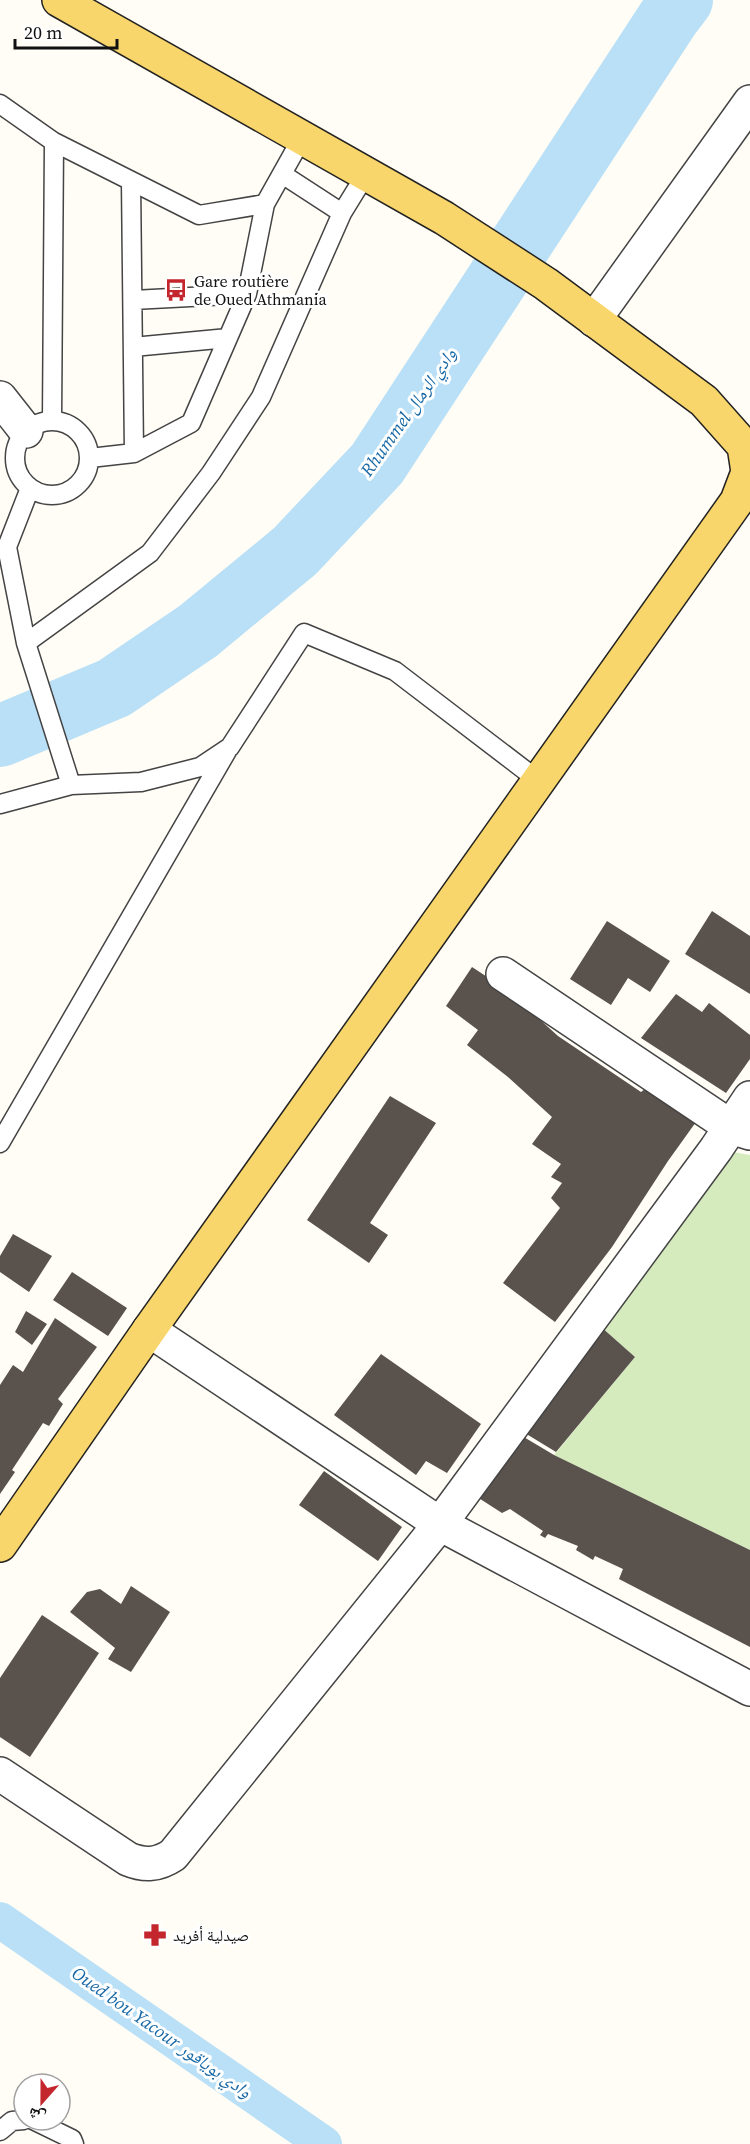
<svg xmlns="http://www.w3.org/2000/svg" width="750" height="2144" font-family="'Source Serif 4','Noto Naskh Arabic',serif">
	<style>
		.green { fill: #d5ebbd }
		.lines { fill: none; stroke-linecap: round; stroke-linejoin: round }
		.canal { stroke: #b9e0f7; stroke-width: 36 }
		.river { stroke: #b9e0f7; stroke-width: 62 }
		.building { fill: #5a524d }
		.service-casing { stroke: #444; stroke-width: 21 }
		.minor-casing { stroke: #444; stroke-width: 36 }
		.primary-casing { stroke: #222; stroke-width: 36 }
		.service { stroke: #fff; stroke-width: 18 }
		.minor { stroke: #fff; stroke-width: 33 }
		.primary { stroke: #f9d66b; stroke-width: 33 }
		.labels { text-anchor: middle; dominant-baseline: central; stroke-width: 6; stroke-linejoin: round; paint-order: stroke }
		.poi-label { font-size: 16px; fill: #111; stroke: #fff; text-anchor: start }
		.water-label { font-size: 18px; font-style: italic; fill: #1768a6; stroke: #fff }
	</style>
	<rect width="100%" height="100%" fill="#fffdf5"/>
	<path class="green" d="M 716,1149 L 750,1155 L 750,1550 L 554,1455 L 635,1357 L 600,1326 Z"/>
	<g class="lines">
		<path class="canal" d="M 0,1920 L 324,2144"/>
		<path class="river" d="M 0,736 L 114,688 L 198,631 L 295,551 L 377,464 L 669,17 L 682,0"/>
	</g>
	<path class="building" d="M 712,911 L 750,936 L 750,994 L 685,954 Z
		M 607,921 L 670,961 L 650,992 L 628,978 L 611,1005 L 570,979 Z
		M 472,967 L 507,990 L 558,1036 L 641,1092 L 649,1086 L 701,1115 L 668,1161 L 612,1247 L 555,1322 L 503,1283 L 560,1208 L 551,1198 L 562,1183 L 551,1177 L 561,1164 L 532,1144 L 552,1117 L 508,1077 L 467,1045 L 478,1030 L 446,1006 Z
		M 676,994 L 702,1012 L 709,1003 L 750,1035 L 750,1059 L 726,1093 L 641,1038 Z
		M 390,1096 L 436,1123 L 370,1223 L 388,1235 L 369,1263 L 307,1220 Z
		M 13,1234 L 52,1256 L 29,1292 L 0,1272 L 0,1256 Z
		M 72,1272 L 127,1308 L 108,1336 L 53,1300 Z
		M 26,1311 L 47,1324 L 32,1345 L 15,1332 Z
		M 55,1318 L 97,1347 L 58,1399 L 63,1404 L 49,1426 L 43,1423 L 12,1470 L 15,1472 L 0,1494 L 0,1385 L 13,1365 L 23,1372 Z
		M 600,1326 L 635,1357 L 556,1452 L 515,1427 Z
		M 381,1354 L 481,1424 L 447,1473 L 426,1461 L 416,1475 L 334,1415 Z
		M 517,1433 L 554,1455 L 750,1550 L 750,1647 L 619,1579 L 623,1569 L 595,1556 L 593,1560 L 576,1550 L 578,1546 L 548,1534 L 545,1538 L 540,1535 L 543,1531 L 510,1509 L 502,1513 L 474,1495 Z
		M 324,1471 L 402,1527 L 378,1561 L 299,1505 Z
		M 131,1586 L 170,1612 L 131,1672 L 108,1659 L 115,1648 L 70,1612 L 87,1592 L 100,1589 L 121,1604 Z
		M 42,1615 L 99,1653 L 30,1757 L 0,1737 L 0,1678 Z"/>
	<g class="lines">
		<g class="service-casing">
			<path id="service" d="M 0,104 L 54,142 L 199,215 L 265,204 L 302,138
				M 282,174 L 342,213
				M 131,181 L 134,453
				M 133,300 L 247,294
				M 133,347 L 228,338
				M15 458a37 37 0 1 1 74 0a37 37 0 1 1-74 0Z
				M 52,421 L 54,142
				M 90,458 L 134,453 L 191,423 L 247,294 L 265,204
				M 30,488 L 7,547 L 26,643 L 71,785
				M 26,643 L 150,553 L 211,473 L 261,397 L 342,213 L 366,174
				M 0,804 L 71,785 L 141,782 L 200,767 L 230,747 L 304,633 L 395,671 L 539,781
				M 0,1143 L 227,751
				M 33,2120 L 72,2139 L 74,2144
				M 0,2131 L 12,2121 L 24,2120"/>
		</g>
		<g class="minor-casing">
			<path id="minor" d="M 594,320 L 750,102
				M 0,398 L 26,431
				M 503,974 L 731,1127 L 750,1133
				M 149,1330 L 440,1524 L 750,1689
				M 0,1774 L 128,1859 C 145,1866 158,1865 173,1855 L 440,1524 L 716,1149 L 750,1098"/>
		</g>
		<g class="primary-casing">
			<path id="primary" d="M 0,1545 L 149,1330 L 737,501 L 748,472 L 744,446 L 704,401 L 546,284 L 444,218 L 59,0"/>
		</g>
		<use href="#service" class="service"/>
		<use href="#minor" class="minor"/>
		<use href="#primary" class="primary"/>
	</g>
	<defs>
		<g id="bus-bare" transform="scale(1.8)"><path d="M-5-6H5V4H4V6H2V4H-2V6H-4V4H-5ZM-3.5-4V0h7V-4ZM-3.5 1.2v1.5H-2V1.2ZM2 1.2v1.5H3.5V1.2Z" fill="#c4262e" stroke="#fff" stroke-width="2.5" paint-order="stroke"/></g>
		<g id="pharmacy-bare" transform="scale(1.8)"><path d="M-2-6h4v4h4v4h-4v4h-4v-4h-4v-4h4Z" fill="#c4262e" stroke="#fff" stroke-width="2.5" paint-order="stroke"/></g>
	</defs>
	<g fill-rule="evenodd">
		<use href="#bus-bare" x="176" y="290"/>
		<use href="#pharmacy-bare" x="155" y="1935"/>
	</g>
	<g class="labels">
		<g class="poi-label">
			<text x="194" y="281">Gare routière<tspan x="194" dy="18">de Oued Athmania</tspan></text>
			<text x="173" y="1935">صيدلية أفريد</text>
		</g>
		<g class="water-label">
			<text transform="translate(408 412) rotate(-55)">Rhummel وادي الرمال</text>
			<text transform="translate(162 2032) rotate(35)">Oued bou Yacour وادي بوياقور</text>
		</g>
	</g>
	<g transform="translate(42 2102) rotate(201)"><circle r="28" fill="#ffffff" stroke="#a0a0a0" stroke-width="1.5"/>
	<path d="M0-4.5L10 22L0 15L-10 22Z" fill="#c4262e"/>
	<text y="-9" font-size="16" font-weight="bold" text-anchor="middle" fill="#111111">ش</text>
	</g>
	<path d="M15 39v9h102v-9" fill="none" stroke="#111111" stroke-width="3"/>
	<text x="24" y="39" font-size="18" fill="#111111" stroke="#ffffff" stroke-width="4.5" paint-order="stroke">20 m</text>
</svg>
